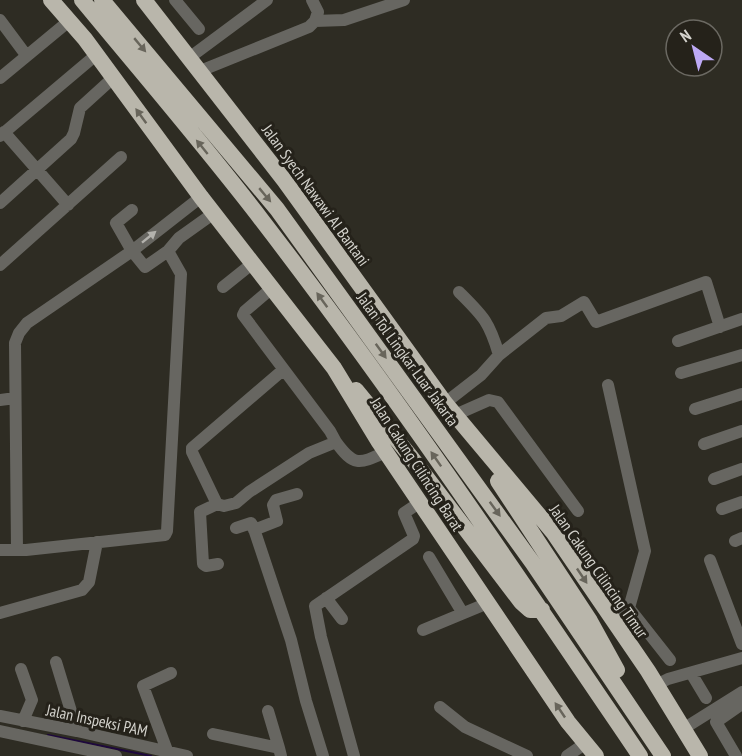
<svg xmlns="http://www.w3.org/2000/svg" width="742" height="756" font-family="'PT Sans Narrow',sans-serif">
	<style>
		.lines { fill: none; stroke-linecap: round; stroke-linejoin: round }
		.stream { stroke: #1e083d; stroke-width: 2 }
		.minor { stroke: #676661; stroke-width: 12 }
		.highway { stroke: #b9b6ab; stroke-width: 16 }
		.oneway { fill: #68655b }
		.oneway2 { fill: #b3b2ad }
		.labels { text-anchor: middle; dominant-baseline: central; stroke-width: 6; stroke-linejoin: round; paint-order: stroke }
		.street-label { font-size: 16px; fill: #d4d3cd; stroke: #25221a }
	</style>
	<rect width="100%" height="100%" fill="#2e2c23"/>
	<g class="lines">
		<path class="stream" d="M 48,735 L 151,756"/>
		<path class="minor" d="M 175,0 L 199,29
			M 0,20 L 26,55
			M 315,21 L 344,20 L 404,0
			M 189,58 L 267,0
			M 200,71 L 309,27 L 315,21 L 318,12 L 312,0
			M 0,78 L 69,21
			M 4,132 L 68,205
			M 0,136 L 96,55
			M 0,203 L 71,139 L 74,133 L 80,108 L 113,78
			M 132,210 L 116,223 L 132,251 L 145,267 L 168,251 L 179,238 L 214,213
			M 0,265 L 121,157
			M 223,287 L 253,263
			M 459,292 C 483,316 489,321 499,355
			M 678,341 L 742,319
			M 681,373 L 742,355
			M 608,385 L 645,551 L 629,608 L 617,627
			M 0,400 L 15,398
			M 445,403 L 481,375 L 499,355 L 546,318 L 561,316 L 584,302 L 596,322 L 706,282 L 720,327
			M 695,409 L 742,394
			M 455,415 L 489,400 L 498,402 L 578,511
			M 336,442 C 354,467 359,464 386,452
			M 704,444 L 742,431
			M 714,479 L 742,469
			M 217,504 L 192,452 L 192,448 L 283,370
			M 722,509 L 742,502
			M 236,528 L 251,523 L 253,526 L 291,640 L 306,701 L 323,756
			M 254,530 L 277,521 L 273,505 L 276,500 L 297,494
			M 735,541 L 742,538
			M 0,550 L 26,550 L 165,535 L 167,531 L 181,274 L 168,251
			M 17,550 L 15,343 L 19,333 L 27,323 L 132,251 L 201,197
			M 429,557 L 462,612
			M 710,560 L 742,644
			M 218,564 L 206,566 L 203,564 L 200,512 L 217,504 L 224,506 L 236,503 L 249,492 L 309,453 L 336,442 L 330,431 L 243,315 L 245,311 L 272,288
			M 326,598 L 342,619
			M 629,608 L 670,660
			M 0,613 L 82,590 L 89,582 L 97,542
			M 423,630 L 488,603
			M 56,662 L 77,731
			M 21,669 L 32,700 L 23,721
			M 691,673 L 706,698
			M 656,685 L 668,679 L 742,658
			M 440,707 L 465,727 L 527,756
			M 268,711 L 279,748
			M 0,716 L 77,731 L 187,756
			M 683,729 L 742,692
			M 0,731 L 116,756
			M 213,734 L 279,748 L 281,756
			M 168,753 L 143,686 L 171,673
			M 354,756 L 321,637 L 315,606 L 413,539 L 414,536 L 404,513 L 419,503
			M 567,756 L 586,743
			M 736,756 L 716,722 L 742,704"/>
		<path class="highway" d="M 51,0 L 85,39 L 201,197 L 334,368 L 379,442 L 568,722 L 596,756
			M 82,0 C 143,74 206,147 264,223 C 397,396 518,576 640,756
			M 102,0 L 277,209 L 532,562 L 663,756
			M 144,0 L 284,180 L 445,403 L 553,532 L 648,671 L 700,756
			M 356,390 L 411,457 L 521,602 L 530,610 L 542,610
			M 498,481 L 590,621 L 617,670"/>
	</g>
	<defs><path id="oneway-solid" d="M-6-.8H1V-3.2L6.5 0L1 3.2V.8H-6Z" transform="scale(1.5)"/></defs>
	<g class="oneway">
		<use href="#oneway-solid" transform="translate(140 45) rotate(50)"/>
		<use href="#oneway-solid" transform="translate(141 116) rotate(-126)"/>
		<use href="#oneway-solid" transform="translate(202 147) rotate(-129)"/>
		<use href="#oneway-solid" transform="translate(265 195) rotate(50)"/>
		<use href="#oneway-solid" transform="translate(322 300) rotate(-126)"/>
		<use href="#oneway-solid" transform="translate(381 351) rotate(54)"/>
		<use href="#oneway-solid" transform="translate(436 459) rotate(-125)"/>
		<use href="#oneway-solid" transform="translate(495 509) rotate(54)"/>
		<use href="#oneway-solid" transform="translate(582 576) rotate(56)"/>
		<use href="#oneway-solid" transform="translate(560 710) rotate(-124)"/>
	</g>
	<use class="oneway2" href="#oneway-solid" transform="translate(149 237) rotate(-39)"/>
	<g class="labels">
		<g class="street-label">
			<text transform="translate(316 195) rotate(54)">Jalan Syech Nawawi Al Bantani</text>
			<text transform="translate(408 359) rotate(54)">Jalan Tol Lingkar Luar Jakarta</text>
			<text transform="translate(417 464) rotate(57)">Jalan Cakung Cilincing Barat</text>
			<text transform="translate(599 571) rotate(55)">Jalan Cakung Cilincing Timur</text>
			<text transform="translate(97 720) rotate(12)">Jalan Inspeksi PAM</text>
		</g>
	</g>
	<g transform="translate(694 48) rotate(325)"><circle r="28" fill="#25221a" stroke="#6b6962" stroke-width="1.5"/>
	<path d="M0-4.5L10 22L0 15L-10 22Z" fill="#bda9f5"/>
	<text y="-9" font-size="16" font-weight="bold" text-anchor="middle" fill="#d4d3cd">N</text>
	</g>
</svg>
